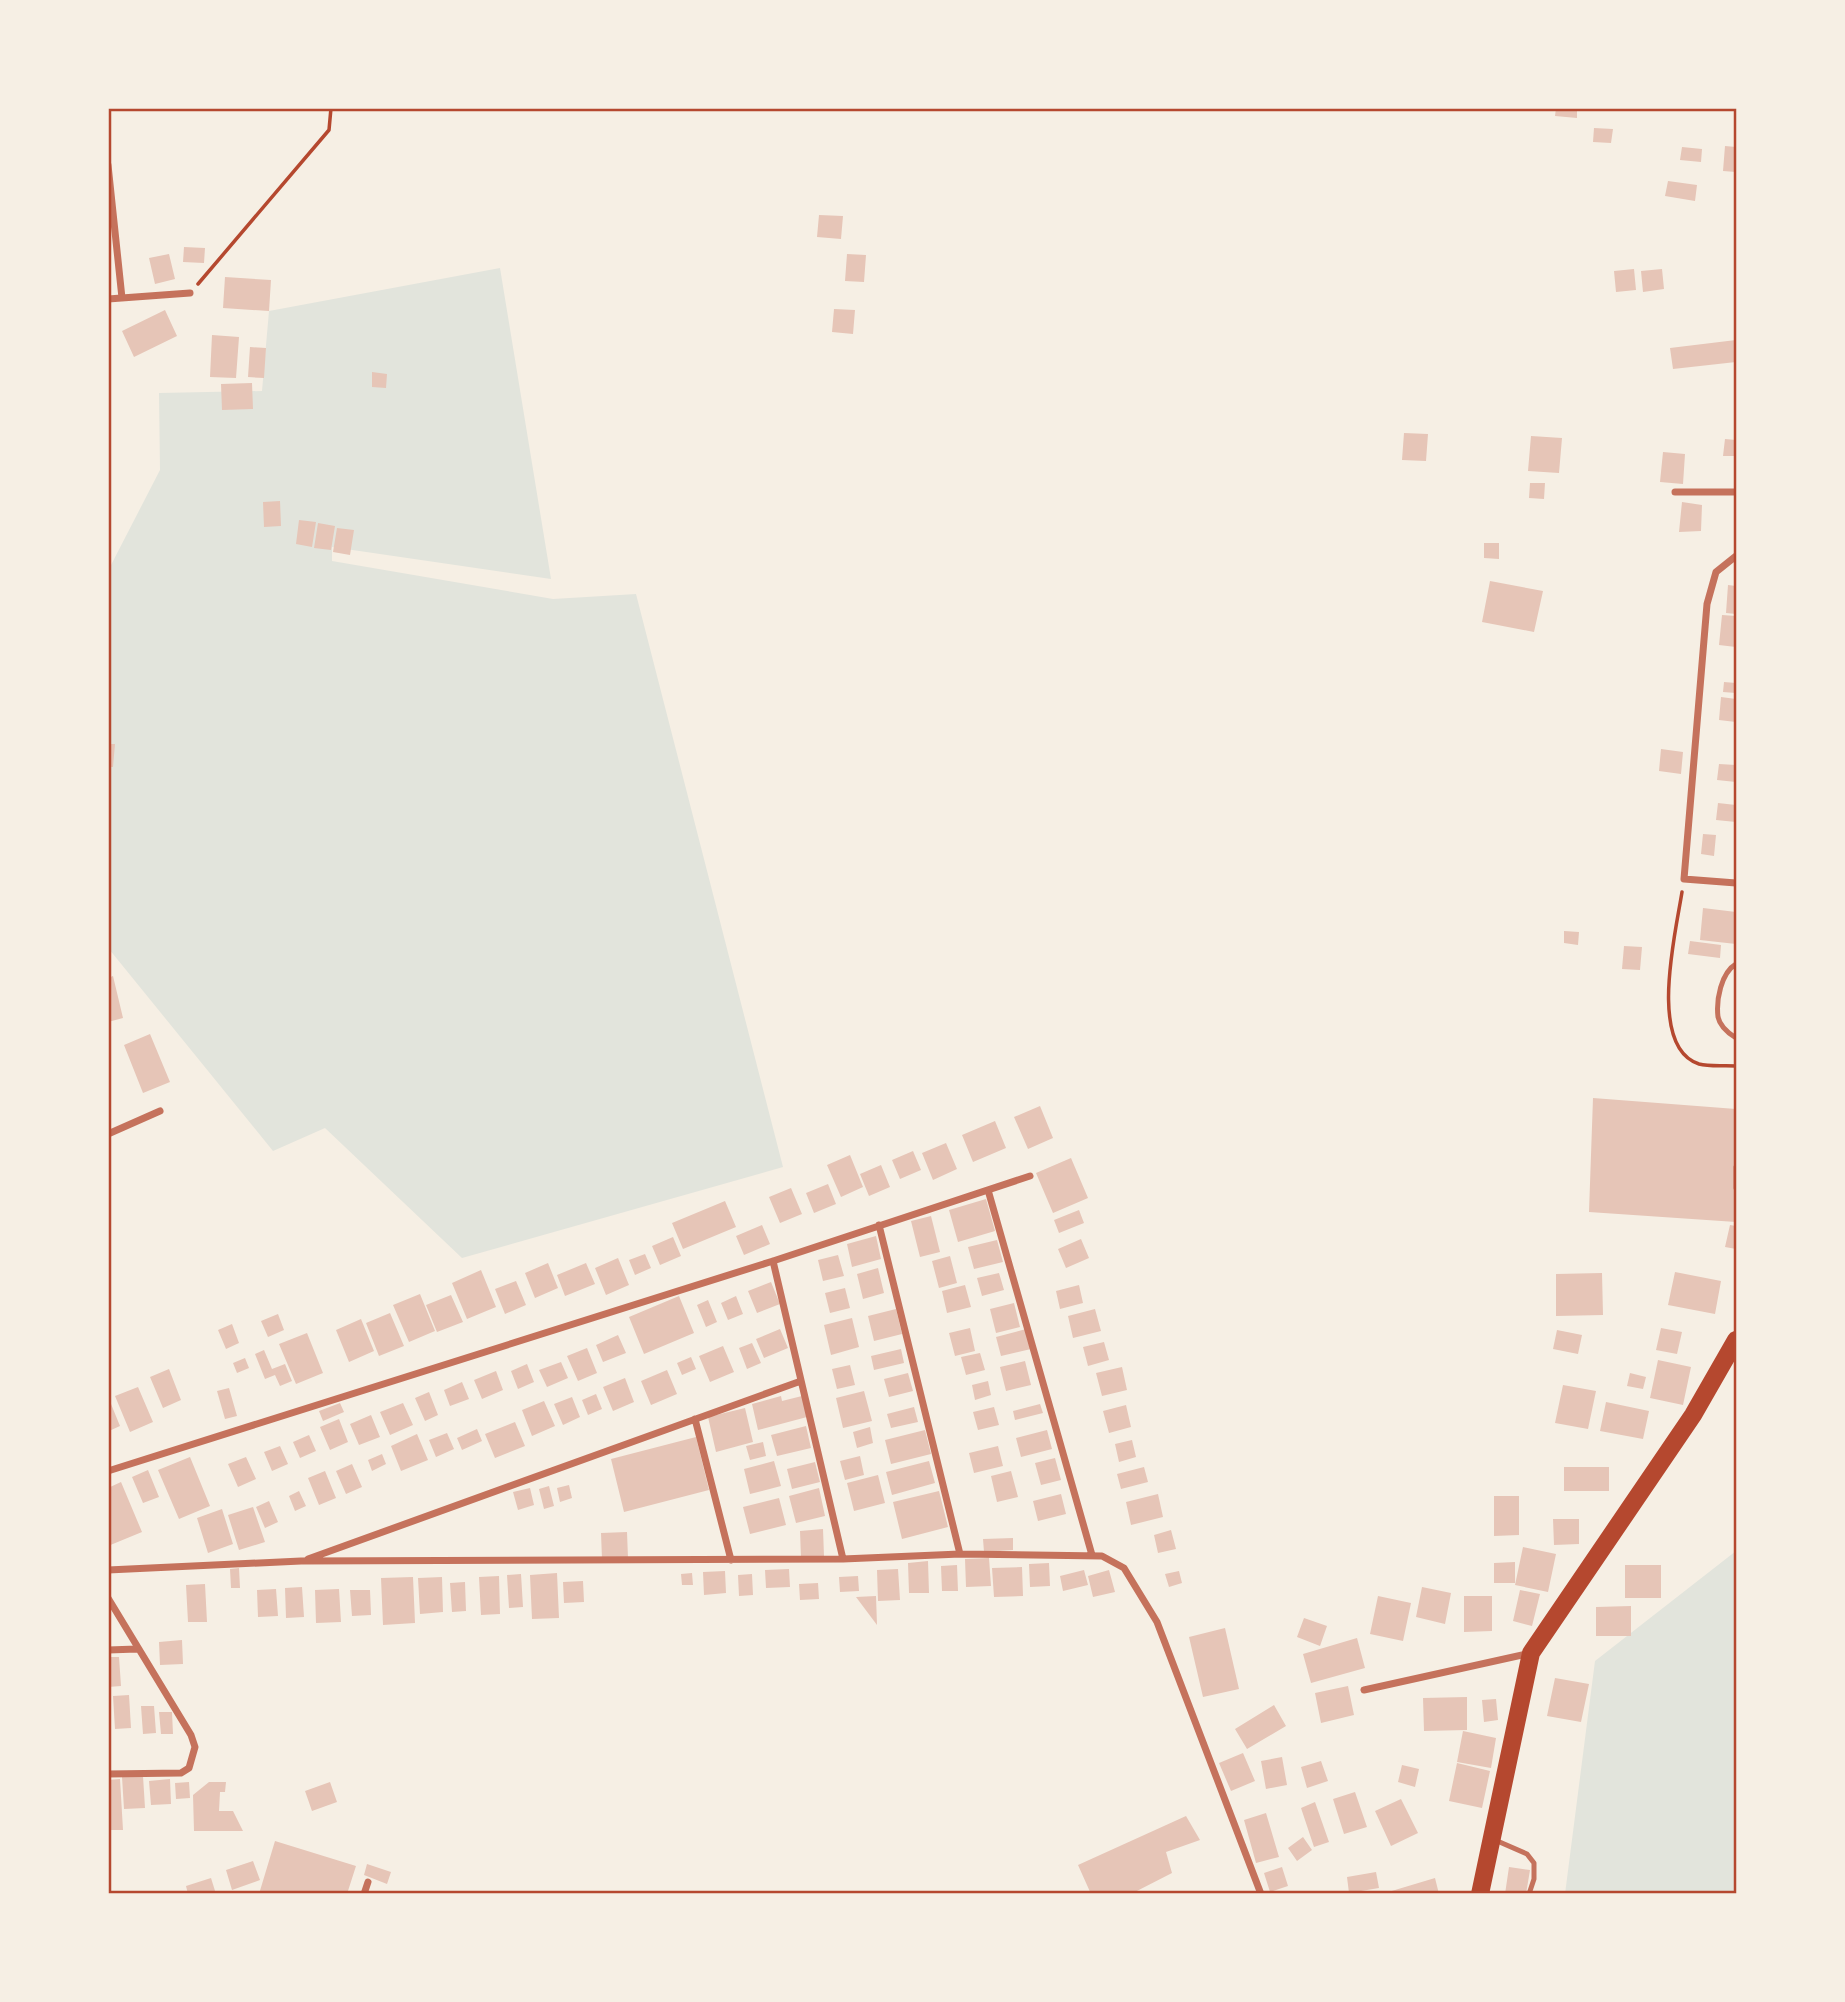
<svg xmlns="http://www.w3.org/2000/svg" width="1845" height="2002" font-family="Merriweather,serif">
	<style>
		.green { fill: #e2e4dc }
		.building { fill: #e6c5b7 }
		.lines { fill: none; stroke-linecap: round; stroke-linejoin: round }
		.path { stroke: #b5482f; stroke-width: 3.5 }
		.service { stroke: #c5725c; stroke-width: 5 }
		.minor { stroke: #c5725c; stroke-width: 7 }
		.primary { stroke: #b5482f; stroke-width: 18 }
		.neatline { fill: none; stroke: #b5482f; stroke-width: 2.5 }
	</style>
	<rect width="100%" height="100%" fill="#f6efe4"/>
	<path class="green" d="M 500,268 L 551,579 L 332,547 L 332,561 L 553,599 L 636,594 L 783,1167 L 462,1258 L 325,1128 L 273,1151 L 109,949 L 110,567 L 160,470 L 159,393 L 262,391 L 269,311 Z
		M 1736,1551 L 1736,1893 L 1565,1894 L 1595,1661 Z"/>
	<path class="building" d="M 1556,108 L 1577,108 L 1577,118 L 1555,116 Z
		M 1594,128 L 1613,129 L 1611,143 L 1593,142 Z
		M 1725,146 L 1736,147 L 1736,172 L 1723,171 Z
		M 1682,147 L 1702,149 L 1701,162 L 1680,160 Z
		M 1668,181 L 1697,185 L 1695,201 L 1665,196 Z
		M 819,215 L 843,216 L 841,239 L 817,237 Z
		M 184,247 L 205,248 L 204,263 L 183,262 Z
		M 169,254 L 175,279 L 155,284 L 149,258 Z
		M 847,254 L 866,255 L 864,282 L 845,281 Z
		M 1634,269 L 1636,290 L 1616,292 L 1614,271 Z
		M 1662,269 L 1664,289 L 1643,292 L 1641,271 Z
		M 225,277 L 271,280 L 269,311 L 223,308 Z
		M 834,309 L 855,310 L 853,334 L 832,332 Z
		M 165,310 L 177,336 L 134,357 L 122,331 Z
		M 212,335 L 239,337 L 236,378 L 210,377 Z
		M 1736,340 L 1736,362 L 1673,369 L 1670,348 Z
		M 250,347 L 266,348 L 264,378 L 248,377 Z
		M 372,372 L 387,374 L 386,388 L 372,387 Z
		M 252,383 L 253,409 L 222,410 L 221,384 Z
		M 1404,433 L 1428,434 L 1426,461 L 1402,460 Z
		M 1531,436 L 1562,438 L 1559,473 L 1528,471 Z
		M 1725,439 L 1736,440 L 1734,456 L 1723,456 Z
		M 1663,452 L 1685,454 L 1683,484 L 1660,482 Z
		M 1530,483 L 1545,483 L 1544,499 L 1529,498 Z
		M 280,501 L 281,526 L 264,527 L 263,502 Z
		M 1682,502 L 1702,505 L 1701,531 L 1679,532 Z
		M 299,520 L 316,522 L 312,547 L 296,544 Z
		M 318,523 L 335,526 L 331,550 L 314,548 Z
		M 337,528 L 354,530 L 350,555 L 333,552 Z
		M 1484,543 L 1499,543 L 1499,559 L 1484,558 Z
		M 1490,581 L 1543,591 L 1534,632 L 1482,622 Z
		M 1728,585 L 1736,586 L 1736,614 L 1726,613 Z
		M 1722,615 L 1736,616 L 1736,647 L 1719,645 Z
		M 1724,682 L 1736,683 L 1736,693 L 1723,692 Z
		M 1721,697 L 1736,699 L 1736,722 L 1719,720 Z
		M 108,744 L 115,744 L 113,767 L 108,767 Z
		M 1661,749 L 1683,752 L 1681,774 L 1659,771 Z
		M 1719,764 L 1736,765 L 1736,782 L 1717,780 Z
		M 1718,803 L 1736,805 L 1736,822 L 1716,820 Z
		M 1703,834 L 1716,835 L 1714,856 L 1701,854 Z
		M 1703,908 L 1736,912 L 1736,944 L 1700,940 Z
		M 1564,931 L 1579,932 L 1578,945 L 1564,943 Z
		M 1690,941 L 1721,945 L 1720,958 L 1688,954 Z
		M 1624,946 L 1642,947 L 1640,970 L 1622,969 Z
		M 113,976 L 123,1018 L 108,1022 L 108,978 Z
		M 150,1034 L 170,1082 L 143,1093 L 124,1045 Z
		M 1593,1098 L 1736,1109 L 1736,1222 L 1589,1212 Z
		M 1040,1106 L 1053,1138 L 1028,1149 L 1014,1117 Z
		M 995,1121 L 1006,1148 L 973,1162 L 962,1135 Z
		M 946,1143 L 957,1169 L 933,1180 L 922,1153 Z
		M 913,1151 L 921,1170 L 900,1179 L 892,1160 Z
		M 850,1155 L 863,1187 L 841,1197 L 827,1165 Z
		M 1071,1158 L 1088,1198 L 1053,1213 L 1036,1173 Z
		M 881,1165 L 890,1187 L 869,1196 L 860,1174 Z
		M 828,1184 L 836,1204 L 814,1213 L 806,1193 Z
		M 791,1188 L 802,1214 L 780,1223 L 769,1197 Z
		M 986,1199 L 995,1231 L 958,1242 L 949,1210 Z
		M 725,1201 L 736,1227 L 683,1249 L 672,1223 Z
		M 1079,1210 L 1084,1223 L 1059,1233 L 1054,1220 Z
		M 931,1216 L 940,1252 L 920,1257 L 911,1221 Z
		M 762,1225 L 770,1244 L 744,1255 L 736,1236 Z
		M 1730,1225 L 1736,1226 L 1736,1249 L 1725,1247 Z
		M 876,1236 L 881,1259 L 852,1267 L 847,1244 Z
		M 673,1237 L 681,1256 L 660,1265 L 652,1246 Z
		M 1081,1239 L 1089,1258 L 1066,1268 L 1058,1249 Z
		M 997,1240 L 1003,1262 L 974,1269 L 968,1247 Z
		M 645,1254 L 651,1268 L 635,1275 L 629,1260 Z
		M 838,1255 L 844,1276 L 823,1281 L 818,1260 Z
		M 950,1256 L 957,1283 L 939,1288 L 932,1261 Z
		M 618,1258 L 629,1285 L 606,1295 L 595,1268 Z
		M 548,1263 L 558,1288 L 535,1298 L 525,1273 Z
		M 586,1263 L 595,1284 L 565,1296 L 557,1275 Z
		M 878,1268 L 884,1293 L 863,1299 L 857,1274 Z
		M 481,1270 L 496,1307 L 467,1319 L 452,1283 Z
		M 1675,1272 L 1721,1281 L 1715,1314 L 1668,1305 Z
		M 999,1273 L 1004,1290 L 982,1296 L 977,1278 Z
		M 1602,1273 L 1603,1315 L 1556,1316 L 1556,1274 Z
		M 516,1281 L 526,1305 L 505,1314 L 495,1289 Z
		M 771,1282 L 780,1304 L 757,1313 L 748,1291 Z
		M 965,1285 L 971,1307 L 947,1313 L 942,1291 Z
		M 1079,1285 L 1083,1303 L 1060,1309 L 1056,1291 Z
		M 845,1288 L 850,1308 L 830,1313 L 825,1293 Z
		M 420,1294 L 435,1331 L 409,1342 L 393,1305 Z
		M 451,1295 L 463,1322 L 437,1332 L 426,1305 Z
		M 679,1296 L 694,1333 L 644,1354 L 629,1317 Z
		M 736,1296 L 743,1314 L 728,1320 L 721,1303 Z
		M 708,1300 L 717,1322 L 706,1327 L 697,1305 Z
		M 1014,1303 L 1020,1327 L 996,1333 L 990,1309 Z
		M 896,1309 L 902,1334 L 874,1341 L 868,1316 Z
		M 1095,1309 L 1101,1331 L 1073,1338 L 1068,1316 Z
		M 390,1313 L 404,1346 L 379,1356 L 366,1323 Z
		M 278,1314 L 284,1330 L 268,1337 L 261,1321 Z
		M 852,1318 L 859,1347 L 831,1355 L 824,1325 Z
		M 361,1319 L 374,1351 L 349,1362 L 336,1330 Z
		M 232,1324 L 239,1343 L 226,1349 L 218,1330 Z
		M 970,1328 L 975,1351 L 955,1356 L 949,1333 Z
		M 1661,1328 L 1682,1332 L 1677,1354 L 1656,1350 Z
		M 780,1329 L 788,1348 L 764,1358 L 756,1339 Z
		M 1026,1329 L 1031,1349 L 1001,1356 L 996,1337 Z
		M 1557,1330 L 1582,1335 L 1578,1354 L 1553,1349 Z
		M 307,1333 L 323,1373 L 296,1384 L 279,1344 Z
		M 618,1335 L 626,1353 L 603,1362 L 596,1345 Z
		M 1104,1342 L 1109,1360 L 1088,1366 L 1083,1347 Z
		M 752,1343 L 761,1363 L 747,1369 L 739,1348 Z
		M 723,1346 L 734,1372 L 710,1382 L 699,1356 Z
		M 587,1348 L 597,1373 L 578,1381 L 567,1356 Z
		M 901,1349 L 904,1363 L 874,1370 L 871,1356 Z
		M 264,1350 L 272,1369 L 285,1364 L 292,1381 L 280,1386 L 275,1375 L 265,1379 L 255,1354 Z
		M 980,1353 L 985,1370 L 966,1375 L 961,1357 Z
		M 691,1357 L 696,1369 L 682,1375 L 677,1363 Z
		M 245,1358 L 249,1368 L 237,1373 L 233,1363 Z
		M 1658,1360 L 1691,1367 L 1683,1405 L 1650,1398 Z
		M 1025,1361 L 1031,1385 L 1006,1391 L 1000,1367 Z
		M 561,1362 L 568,1378 L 547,1387 L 539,1370 Z
		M 527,1364 L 534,1382 L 518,1389 L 511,1371 Z
		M 850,1365 L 855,1385 L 837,1389 L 832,1369 Z
		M 1122,1367 L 1127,1390 L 1102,1396 L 1096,1373 Z
		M 169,1369 L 181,1400 L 163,1408 L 150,1377 Z
		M 667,1370 L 677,1394 L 651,1405 L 641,1381 Z
		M 496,1371 L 503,1390 L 482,1399 L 474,1380 Z
		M 908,1373 L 913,1391 L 889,1397 L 884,1379 Z
		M 1630,1373 L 1646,1377 L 1643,1389 L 1627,1386 Z
		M 625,1378 L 634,1402 L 613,1411 L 603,1387 Z
		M 988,1381 L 991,1395 L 975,1400 L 972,1385 Z
		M 462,1382 L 469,1399 L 450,1406 L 444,1390 Z
		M 1563,1385 L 1596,1391 L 1588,1429 L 1555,1423 Z
		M 138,1387 L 153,1422 L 130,1432 L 115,1396 Z
		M 229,1388 L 237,1416 L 225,1419 L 217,1391 Z
		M 864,1391 L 872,1421 L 843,1428 L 836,1398 Z
		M 429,1392 L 438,1415 L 425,1421 L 415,1398 Z
		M 596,1394 L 602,1409 L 588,1415 L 582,1400 Z
		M 781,1396 L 782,1401 L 802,1396 L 807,1417 L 758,1430 L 752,1404 Z
		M 572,1397 L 580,1417 L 563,1425 L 554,1404 Z
		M 109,1399 L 120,1426 L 109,1431 Z
		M 544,1401 L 555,1426 L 532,1436 L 522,1410 Z
		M 1606,1402 L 1649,1411 L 1643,1439 L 1600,1431 Z
		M 340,1403 L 344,1412 L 323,1421 L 319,1411 Z
		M 403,1403 L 413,1425 L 390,1435 L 380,1412 Z
		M 1040,1404 L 1043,1413 L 1015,1420 L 1013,1411 Z
		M 1126,1405 L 1131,1427 L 1109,1433 L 1103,1411 Z
		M 914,1407 L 918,1422 L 891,1428 L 887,1414 Z
		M 994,1407 L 999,1425 L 978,1430 L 973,1412 Z
		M 745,1408 L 753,1442 L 716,1452 L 708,1417 Z
		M 371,1415 L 380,1437 L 359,1445 L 350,1424 Z
		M 339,1419 L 348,1442 L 330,1450 L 320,1427 Z
		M 515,1422 L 525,1446 L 495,1458 L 485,1434 Z
		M 806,1426 L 811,1448 L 777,1456 L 771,1435 Z
		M 870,1427 L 873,1443 L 857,1448 L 853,1432 Z
		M 477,1429 L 482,1441 L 462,1450 L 457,1438 Z
		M 925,1430 L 931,1454 L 891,1464 L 885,1440 Z
		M 1047,1430 L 1052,1449 L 1021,1457 L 1016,1438 Z
		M 447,1433 L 454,1449 L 436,1457 L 429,1440 Z
		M 417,1434 L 428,1460 L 401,1471 L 391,1446 Z
		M 309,1435 L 316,1451 L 300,1458 L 293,1442 Z
		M 696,1437 L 709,1490 L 624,1512 L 611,1459 Z
		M 1132,1440 L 1136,1457 L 1119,1462 L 1115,1444 Z
		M 763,1442 L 766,1456 L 750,1460 L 746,1446 Z
		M 280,1446 L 288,1464 L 272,1471 L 264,1452 Z
		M 998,1446 L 1003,1466 L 974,1473 L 969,1453 Z
		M 382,1454 L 386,1464 L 372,1471 L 368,1460 Z
		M 860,1456 L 864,1475 L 845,1480 L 840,1461 Z
		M 190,1457 L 210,1506 L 179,1519 L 158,1470 Z
		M 246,1457 L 256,1479 L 238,1487 L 228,1464 Z
		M 1055,1458 L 1061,1480 L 1041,1485 L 1035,1463 Z
		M 774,1461 L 781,1486 L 750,1494 L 744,1469 Z
		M 929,1461 L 935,1483 L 892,1495 L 886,1472 Z
		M 815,1462 L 820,1482 L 792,1489 L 787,1469 Z
		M 352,1464 L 362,1487 L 346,1494 L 336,1471 Z
		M 1144,1467 L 1148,1482 L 1121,1489 L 1117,1474 Z
		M 1564,1467 L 1609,1467 L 1609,1491 L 1564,1491 Z
		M 148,1470 L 159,1497 L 143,1503 L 132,1477 Z
		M 325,1471 L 336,1498 L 319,1505 L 308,1478 Z
		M 1011,1471 L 1018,1497 L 997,1502 L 991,1476 Z
		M 878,1475 L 885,1503 L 854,1511 L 847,1483 Z
		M 121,1482 L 142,1532 L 108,1546 L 108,1488 Z
		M 569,1485 L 572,1498 L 560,1502 L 557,1488 Z
		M 549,1486 L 554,1506 L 544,1509 L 539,1489 Z
		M 530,1488 L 534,1505 L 518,1510 L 513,1492 Z
		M 819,1488 L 825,1516 L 796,1523 L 789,1496 Z
		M 299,1491 L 306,1506 L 295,1511 L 289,1496 Z
		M 939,1491 L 948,1527 L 902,1539 L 893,1502 Z
		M 1061,1494 L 1066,1514 L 1038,1521 L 1033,1501 Z
		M 1158,1494 L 1163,1517 L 1131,1525 L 1126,1502 Z
		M 1494,1496 L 1519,1496 L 1519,1535 L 1494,1536 Z
		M 779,1498 L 786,1525 L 750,1534 L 743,1507 Z
		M 269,1501 L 278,1522 L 265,1528 L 256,1507 Z
		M 253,1507 L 265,1542 L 239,1550 L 228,1515 Z
		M 222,1509 L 233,1544 L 208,1553 L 197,1518 Z
		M 1553,1519 L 1579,1519 L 1579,1544 L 1554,1545 Z
		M 823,1529 L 824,1556 L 801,1558 L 800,1531 Z
		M 1171,1530 L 1176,1549 L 1158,1553 L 1154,1535 Z
		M 627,1532 L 628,1558 L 602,1559 L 601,1533 Z
		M 1013,1538 L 1013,1550 L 984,1552 L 983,1539 Z
		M 1523,1547 L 1556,1554 L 1548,1592 L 1515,1585 Z
		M 989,1558 L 991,1586 L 966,1587 L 965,1559 Z
		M 928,1561 L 929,1593 L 909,1593 L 908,1563 Z
		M 1515,1562 L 1515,1583 L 1494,1583 L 1494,1563 Z
		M 1049,1563 L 1050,1586 L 1030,1587 L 1029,1564 Z
		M 957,1565 L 958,1591 L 942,1591 L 941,1566 Z
		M 1625,1565 L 1661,1565 L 1661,1598 L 1625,1598 Z
		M 1022,1567 L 1023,1596 L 994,1597 L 992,1568 Z
		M 239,1568 L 240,1588 L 231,1588 L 230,1569 Z
		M 789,1569 L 790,1587 L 766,1588 L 765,1570 Z
		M 898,1569 L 900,1600 L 878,1601 L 877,1570 Z
		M 1084,1570 L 1088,1585 L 1063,1591 L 1060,1576 Z
		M 1109,1570 L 1115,1592 L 1093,1597 L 1088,1576 Z
		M 725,1571 L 726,1593 L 704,1595 L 703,1572 Z
		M 1179,1571 L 1182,1583 L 1169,1587 L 1165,1574 Z
		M 557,1573 L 559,1618 L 532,1619 L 530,1575 Z
		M 692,1573 L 693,1585 L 682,1585 L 681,1574 Z
		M 521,1574 L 523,1607 L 509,1608 L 507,1575 Z
		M 752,1574 L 753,1595 L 739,1596 L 738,1575 Z
		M 499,1576 L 500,1614 L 481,1615 L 479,1577 Z
		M 858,1576 L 859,1591 L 840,1592 L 839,1577 Z
		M 413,1577 L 415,1623 L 383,1625 L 381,1578 Z
		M 442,1577 L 443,1612 L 420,1614 L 418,1578 Z
		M 583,1581 L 584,1602 L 564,1603 L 563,1582 Z
		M 465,1582 L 466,1611 L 452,1612 L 450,1583 Z
		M 818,1583 L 819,1599 L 800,1600 L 799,1584 Z
		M 205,1584 L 207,1622 L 188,1622 L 186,1585 Z
		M 302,1587 L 304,1617 L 286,1618 L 285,1588 Z
		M 1422,1587 L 1451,1593 L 1445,1624 L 1416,1617 Z
		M 276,1589 L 278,1616 L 258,1617 L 257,1590 Z
		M 339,1589 L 341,1622 L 316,1623 L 315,1590 Z
		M 350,1590 L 370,1590 L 371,1615 L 352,1616 Z
		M 1520,1590 L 1540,1594 L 1532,1626 L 1513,1621 Z
		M 876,1596 L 877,1625 L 856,1597 Z
		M 1378,1596 L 1411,1603 L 1403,1641 L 1370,1634 Z
		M 1464,1596 L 1492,1596 L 1492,1631 L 1464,1632 Z
		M 1631,1606 L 1631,1636 L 1596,1636 L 1596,1607 Z
		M 1304,1618 L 1327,1626 L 1320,1646 L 1297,1637 Z
		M 1225,1628 L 1239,1689 L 1203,1697 L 1189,1637 Z
		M 1357,1638 L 1365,1668 L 1311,1683 L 1303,1654 Z
		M 182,1640 L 183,1664 L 160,1665 L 159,1642 Z
		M 108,1657 L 119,1657 L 121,1686 L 108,1687 Z
		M 1555,1678 L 1589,1684 L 1581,1722 L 1547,1716 Z
		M 1348,1686 L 1354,1715 L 1321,1723 L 1315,1693 Z
		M 129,1695 L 131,1728 L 115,1729 L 113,1696 Z
		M 1467,1697 L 1467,1730 L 1424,1731 L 1423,1698 Z
		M 1496,1699 L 1498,1720 L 1484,1722 L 1482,1700 Z
		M 1274,1705 L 1286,1726 L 1247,1749 L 1235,1729 Z
		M 141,1706 L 154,1706 L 156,1733 L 143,1734 Z
		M 159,1712 L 172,1712 L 173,1734 L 161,1734 Z
		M 1463,1731 L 1496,1738 L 1491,1768 L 1457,1762 Z
		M 1243,1753 L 1255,1781 L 1231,1791 L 1219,1763 Z
		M 1282,1757 L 1287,1785 L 1266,1789 L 1261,1761 Z
		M 1321,1761 L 1328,1781 L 1307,1788 L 1301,1767 Z
		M 1457,1763 L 1490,1771 L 1482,1808 L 1449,1801 Z
		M 1402,1765 L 1419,1769 L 1415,1787 L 1398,1782 Z
		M 143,1776 L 145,1808 L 124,1809 L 122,1777 Z
		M 120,1779 L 123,1830 L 108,1830 L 108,1780 Z
		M 170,1779 L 171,1804 L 151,1805 L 149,1781 Z
		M 189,1782 L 190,1798 L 176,1799 L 175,1783 Z
		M 209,1782 L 226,1782 L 225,1792 L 220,1792 L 219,1811 L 233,1811 L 243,1831 L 194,1831 L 193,1795 Z
		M 330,1782 L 337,1802 L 312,1811 L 305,1791 Z
		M 1355,1792 L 1367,1827 L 1344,1834 L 1333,1799 Z
		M 1401,1799 L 1418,1833 L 1391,1846 L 1375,1811 Z
		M 1315,1802 L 1329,1842 L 1314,1847 L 1301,1808 Z
		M 1266,1813 L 1279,1857 L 1256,1863 L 1244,1820 Z
		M 1186,1816 L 1200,1840 L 1166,1852 L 1172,1873 L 1131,1894 L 1091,1894 L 1078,1865 Z
		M 1303,1837 L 1312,1850 L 1297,1861 L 1288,1848 Z
		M 275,1841 L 356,1866 L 347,1894 L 259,1894 Z
		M 253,1861 L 260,1880 L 232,1890 L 226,1870 Z
		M 367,1864 L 391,1872 L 387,1884 L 364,1875 Z
		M 1282,1867 L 1288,1886 L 1270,1892 L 1264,1873 Z
		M 1509,1867 L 1530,1870 L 1526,1894 L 1505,1894 Z
		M 1376,1872 L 1379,1888 L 1349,1893 L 1347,1877 Z
		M 211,1878 L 216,1894 L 188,1894 L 186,1886 Z
		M 1435,1878 L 1439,1894 L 1385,1894 L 1385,1893 Z"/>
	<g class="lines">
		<path class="path" d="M 198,284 L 329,130 L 331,108
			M 1682,892 C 1676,931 1647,1047 1699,1064 C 1710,1067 1725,1065 1736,1066"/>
		<path class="service" d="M 1736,964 C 1721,973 1716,1000 1718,1017 C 1720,1027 1728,1033 1736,1038
			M 1736,1167 L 1736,1188
			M 1495,1840 L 1527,1854 L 1534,1863 L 1534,1879 L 1529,1894"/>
		<path class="minor" d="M 108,165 L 122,298
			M 108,299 L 190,293
			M 1675,492 L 1736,492
			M 1736,556 L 1716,572 L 1707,604 L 1684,879 L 1736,883
			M 108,1134 L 160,1111
			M 988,1190 L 1092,1555
			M 879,1225 L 960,1554
			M 773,1261 L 843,1559
			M 695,1419 L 731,1560
			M 108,1471 L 773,1261 L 1030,1176
			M 308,1559 L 801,1381
			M 108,1570 L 301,1561 L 843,1559 L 960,1554 L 1102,1556 L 1124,1568 L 1157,1622 L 1261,1894
			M 108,1598 L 191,1735 L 195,1747 L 189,1768 L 181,1773 L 108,1774
			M 108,1650 L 137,1649
			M 1364,1690 L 1531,1653
			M 364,1894 L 368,1882"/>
		<path class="primary" d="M 1480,1894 L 1531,1653 L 1693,1415 L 1736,1340"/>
	</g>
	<rect width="1845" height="2002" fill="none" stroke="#f6efe4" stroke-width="220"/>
	<rect x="110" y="110" width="1625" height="1782" class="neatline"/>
</svg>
